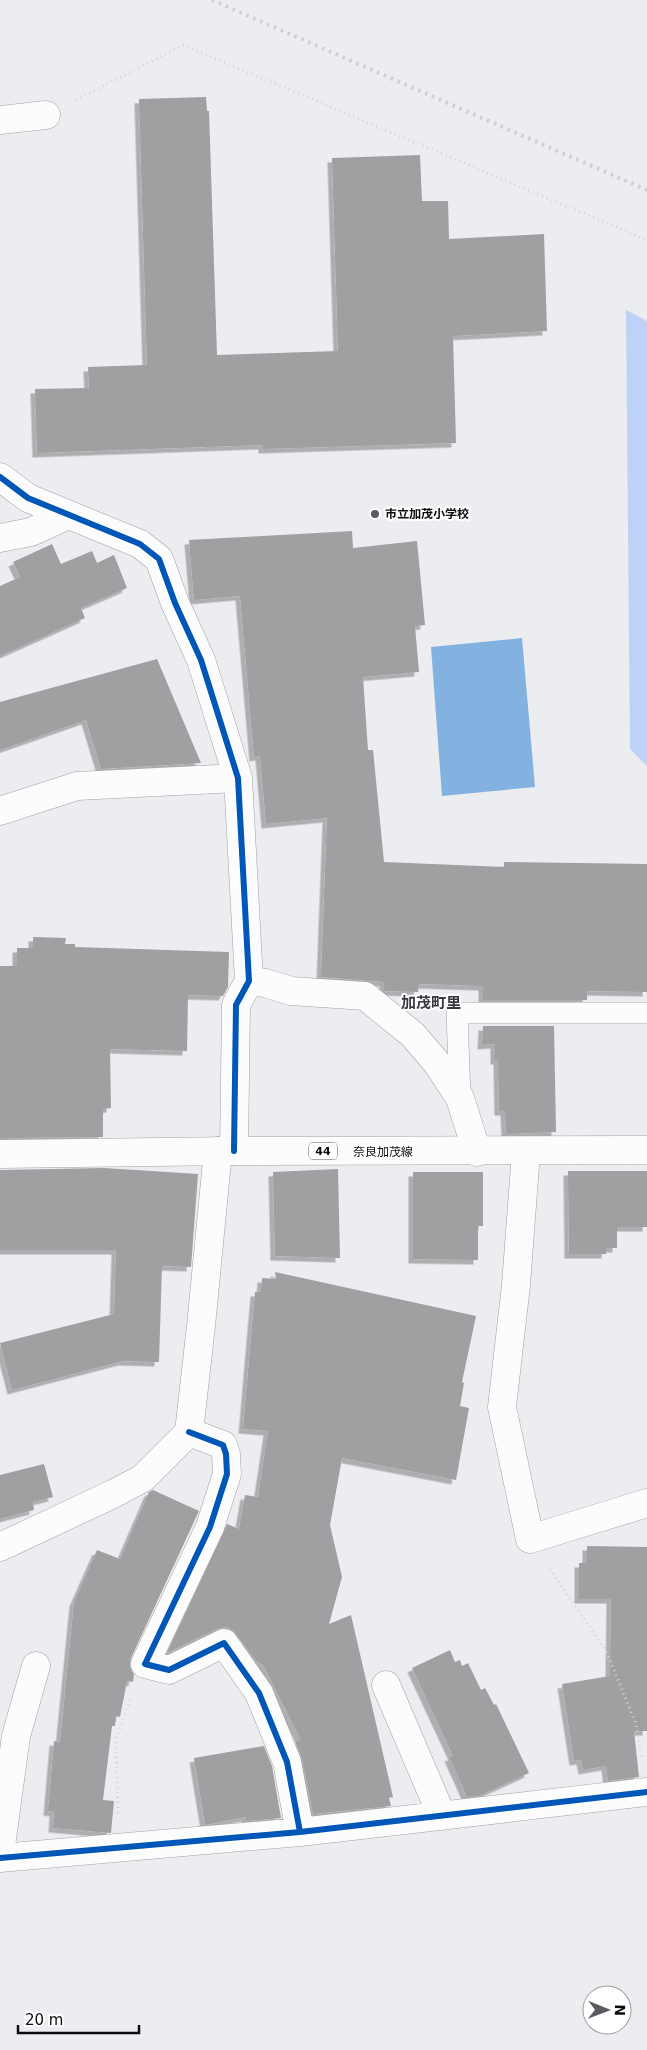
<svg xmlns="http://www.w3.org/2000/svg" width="647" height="2050" font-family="'DejaVu Sans','Noto Sans JP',sans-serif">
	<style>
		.green { fill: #bdd2f6 }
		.water { fill: #83b2e1 }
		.building { fill: #a09fa1; filter: url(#shadow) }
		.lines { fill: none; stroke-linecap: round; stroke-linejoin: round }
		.lane-casing { stroke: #a0a1a4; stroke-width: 22 }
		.street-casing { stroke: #a0a1a4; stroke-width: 29 }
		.primary-casing { stroke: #a0a1a4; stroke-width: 29 }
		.path { stroke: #d5d5d6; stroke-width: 3; stroke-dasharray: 1 4; stroke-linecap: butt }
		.lane { stroke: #fcfcfd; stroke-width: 21 }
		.street { stroke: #fcfcfd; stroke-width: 28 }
		.primary { stroke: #fcfcfd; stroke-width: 28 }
		.rail { stroke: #cfcfd1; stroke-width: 4; stroke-dasharray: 2.5 5; stroke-linecap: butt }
		.cycleway-casing { stroke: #fff; stroke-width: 9 }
		.cycleway { stroke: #0057b8; stroke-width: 6 }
		.poi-dot { fill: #595b5e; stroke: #fff; stroke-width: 2 }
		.labels { text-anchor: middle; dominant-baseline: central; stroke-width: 4; stroke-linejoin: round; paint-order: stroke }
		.shield { fill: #fff; stroke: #545657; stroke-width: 1 }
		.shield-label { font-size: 11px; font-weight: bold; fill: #0b0d0f }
		.poi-label { font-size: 12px; font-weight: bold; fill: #0b0d0f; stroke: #fff; text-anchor: start }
		.street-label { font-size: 12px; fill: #0b0d0f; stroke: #fff }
		.quarter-label { font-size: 15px; font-weight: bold; fill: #36393e; stroke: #fff }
	</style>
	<defs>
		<filter id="shadow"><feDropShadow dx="-4.5" dy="4.5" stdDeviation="0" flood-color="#0004"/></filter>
	</defs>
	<rect width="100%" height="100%" fill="#ebedf0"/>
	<path class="green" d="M 626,310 L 647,321 L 647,766 L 630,749 Z"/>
	<path class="water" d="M 522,638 L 535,787 L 442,796 L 431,647 Z"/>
	<path class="building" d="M 206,97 L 207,111 L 209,111 L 217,355 L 338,351 L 332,158 L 420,155 L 422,201 L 448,201 L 449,239 L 544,234 L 547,331 L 453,336 L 456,443 L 263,449 L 263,445 L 37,453 L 35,389 L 89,388 L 88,367 L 147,365 L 139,99 Z
		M 352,531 L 353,548 L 417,541 L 425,625 L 415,626 L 419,672 L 363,677 L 368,750 L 373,750 L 384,862 L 504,867 L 504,862 L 647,864 L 647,992 L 587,991 L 587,1000 L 483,1000 L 483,986 L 419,984 L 418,992 L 384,991 L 384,982 L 321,977 L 327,818 L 266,824 L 260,756 L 254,757 L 240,596 L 194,600 L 189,540 Z
		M 52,544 L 61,564 L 92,551 L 97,563 L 114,555 L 127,588 L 81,608 L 85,618 L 0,656 L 0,586 L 20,577 L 13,562 Z
		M 157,659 L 201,763 L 101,769 L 86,720 L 0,750 L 0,702 Z
		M 33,937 L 66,938 L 65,944 L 75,944 L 75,947 L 229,952 L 228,987 L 223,996 L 188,995 L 187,1051 L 110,1049 L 111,1108 L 103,1109 L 103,1137 L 0,1138 L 0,966 L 17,966 L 17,948 L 33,948 Z
		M 483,1026 L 554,1026 L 556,1132 L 506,1134 L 505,1111 L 499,1111 L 498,1060 L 495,1060 L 495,1044 L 482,1045 Z
		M 104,1168 L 198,1174 L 191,1267 L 162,1266 L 159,1362 L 123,1361 L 12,1390 L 0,1343 L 114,1314 L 116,1250 L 0,1250 L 0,1170 Z
		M 338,1169 L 340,1258 L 275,1256 L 273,1172 Z
		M 568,1171 L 647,1171 L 647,1227 L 617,1227 L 617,1248 L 606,1248 L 606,1254 L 569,1254 Z
		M 413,1172 L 483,1172 L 483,1226 L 478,1226 L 478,1260 L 413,1259 Z
		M 275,1272 L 476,1316 L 462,1382 L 464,1383 L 460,1406 L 469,1408 L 456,1480 L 342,1458 L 330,1525 L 342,1577 L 329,1624 L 351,1615 L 393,1797 L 389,1798 L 391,1806 L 313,1814 L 302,1759 L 295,1741 L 301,1740 L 263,1665 L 256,1661 L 232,1629 L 225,1627 L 217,1629 L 167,1653 L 227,1524 L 239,1529 L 245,1495 L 258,1497 L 268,1431 L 243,1429 L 255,1292 L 261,1292 L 262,1278 L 276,1279 Z
		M 44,1464 L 53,1497 L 33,1502 L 34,1510 L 0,1519 L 0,1475 Z
		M 153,1490 L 199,1511 L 131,1658 L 130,1666 L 134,1675 L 133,1682 L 127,1681 L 120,1717 L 116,1716 L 115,1726 L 112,1726 L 103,1800 L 114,1801 L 111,1833 L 53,1828 L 54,1812 L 48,1811 L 54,1741 L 60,1742 L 74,1602 L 97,1550 L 120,1559 L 149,1492 Z
		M 587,1546 L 647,1547 L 647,1731 L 634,1731 L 639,1777 L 608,1781 L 606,1766 L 583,1770 L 581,1760 L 574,1761 L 562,1684 L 610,1676 L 611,1599 L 579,1599 L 579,1563 L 587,1563 Z
		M 450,1650 L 455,1662 L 460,1660 L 462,1666 L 468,1663 L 481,1690 L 485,1688 L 494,1705 L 496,1704 L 529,1773 L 479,1796 L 467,1797 L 449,1757 L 453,1756 L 412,1668 Z
		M 264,1746 L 272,1766 L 281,1818 L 246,1821 L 246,1817 L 205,1825 L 194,1758 Z"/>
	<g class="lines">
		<g class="lane-casing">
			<path id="lane" d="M 460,1098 L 457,1013 L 647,1013"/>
		</g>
		<g class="street-casing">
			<path id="street" d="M 0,120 L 46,115
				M 0,477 L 28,498 L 140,544 L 159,559 L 175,603 L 201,660 L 238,778 L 249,981 L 236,1005 L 234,1151
				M 0,538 L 31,532 L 68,515
				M 0,811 L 77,786 L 238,778
				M 249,981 L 265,983 L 291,991 L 365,996 L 413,1035 L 437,1063 L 460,1098 L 477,1152
				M 526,1152 L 516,1285 L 502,1407 L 530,1539 L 647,1503
				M 189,1432 L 223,1445 L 226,1454 L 227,1474 L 210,1527 L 145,1664 L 169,1670 L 224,1643 L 259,1693 L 287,1762 L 300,1832
				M 0,1547 L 115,1493 L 143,1478 L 189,1432 L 201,1326 L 218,1151
				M 386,1685 L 442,1816
				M 0,1853 L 16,1736 L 36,1666
				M 0,1858 L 300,1832 L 647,1792"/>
		</g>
		<g class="primary-casing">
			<path id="primary" d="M 0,1154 L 234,1151 L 647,1150"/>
		</g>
		<path class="path" d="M 76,100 L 183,45 L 647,240
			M 550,1569 L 607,1653 L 636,1724 L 642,1757
			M 118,1813 L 116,1738 L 132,1697"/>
		<use href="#lane" class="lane"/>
		<use href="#street" class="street"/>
		<use href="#primary" class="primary"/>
		<path class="rail" d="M 212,0 L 647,190"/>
		<g class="cycleway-casing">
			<path id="cycleway" d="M 0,477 L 28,498 L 140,544 L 159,559 L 175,603 L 201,660 L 238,778 L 249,981 L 236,1005 L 234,1151
				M 189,1432 L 223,1445 L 226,1454 L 227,1474 L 210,1527 L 145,1664 L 169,1670 L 224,1643 L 259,1693 L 287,1762 L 300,1832
				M 0,1858 L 300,1832 L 647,1792"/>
		</g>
		<use href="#cycleway" class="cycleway"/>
	</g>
	<circle class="poi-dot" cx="375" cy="514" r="5"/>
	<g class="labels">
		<rect class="shield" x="309" y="1142.5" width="28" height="17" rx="4"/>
		<g class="shield-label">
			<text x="323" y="1151">44</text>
		</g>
		<g class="poi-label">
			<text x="385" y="514">市立加茂小学校</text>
		</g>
		<g class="street-label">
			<text x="383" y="1152">奈良加茂線</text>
		</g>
		<g class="quarter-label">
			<text x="431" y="1003">加茂町里</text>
		</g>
	</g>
	<g transform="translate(607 2010) rotate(91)"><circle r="24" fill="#ffffff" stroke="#9d9e9f"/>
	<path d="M0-4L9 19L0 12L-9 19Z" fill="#595b5e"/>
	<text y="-8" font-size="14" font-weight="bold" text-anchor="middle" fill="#0b0d0f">N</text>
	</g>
	<path d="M18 2025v8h121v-8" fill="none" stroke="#0b0d0f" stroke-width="2.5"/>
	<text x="25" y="2025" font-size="15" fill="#0b0d0f" stroke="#ffffff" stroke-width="4" paint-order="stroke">20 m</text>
</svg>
